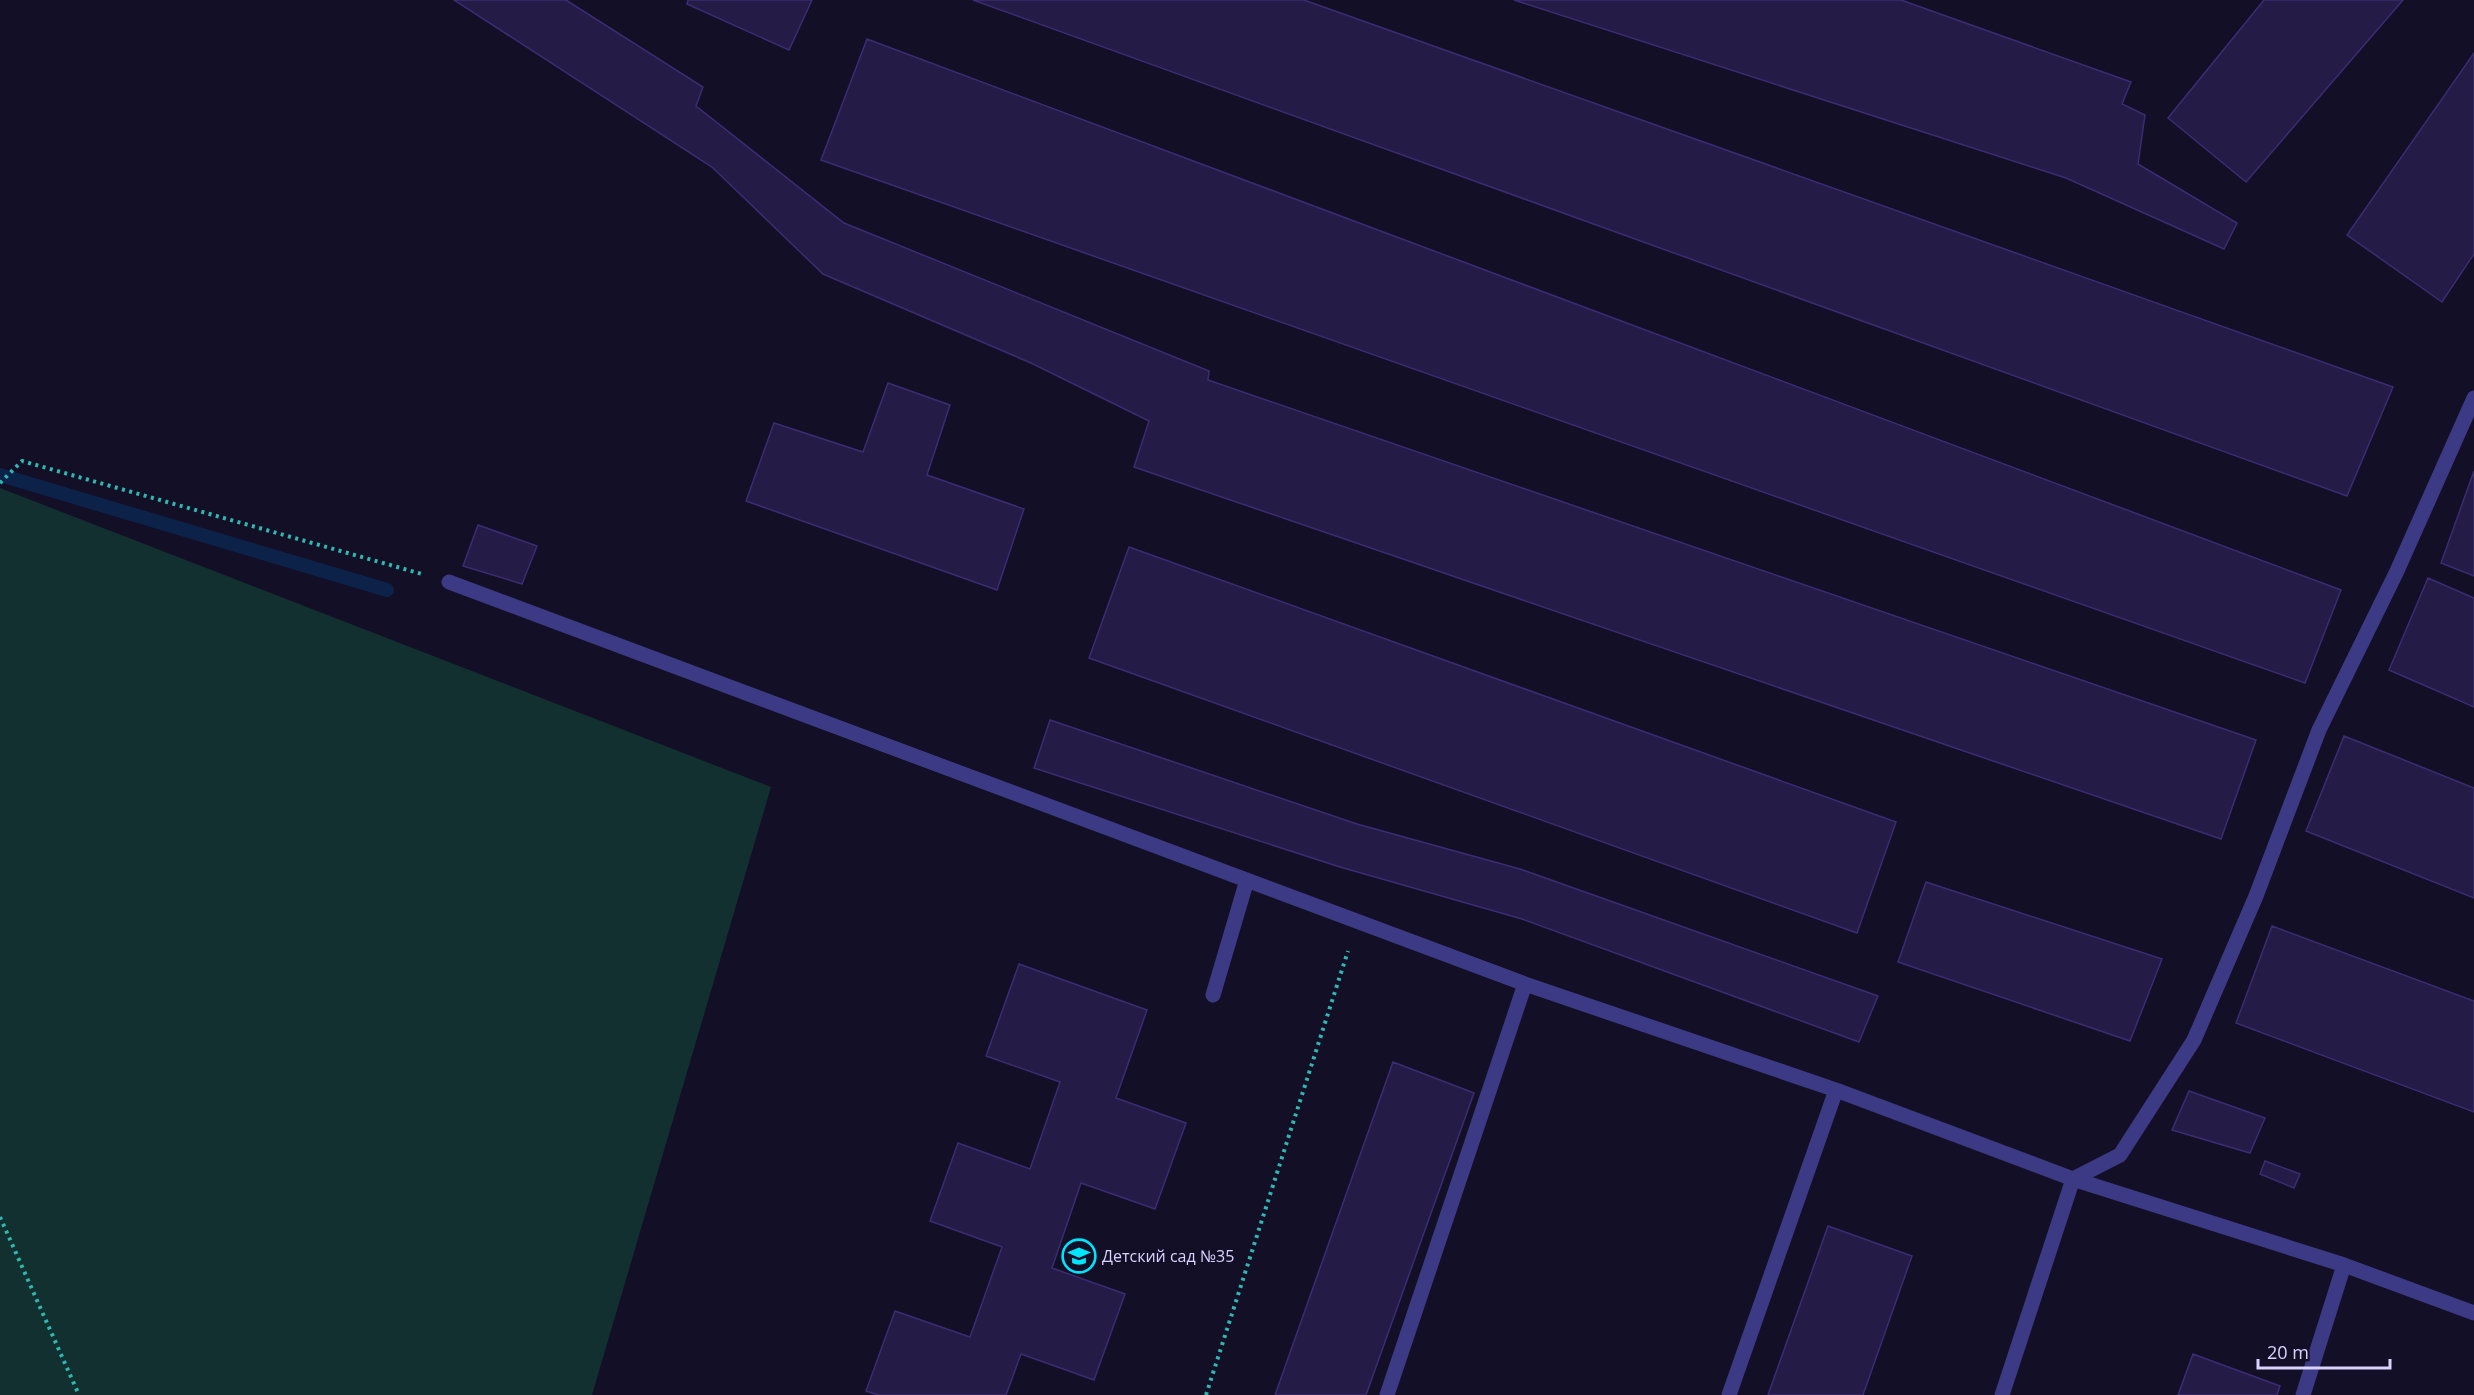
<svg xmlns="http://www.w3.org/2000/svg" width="2474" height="1395" font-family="'Open Sans',sans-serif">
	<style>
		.green { fill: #12302f }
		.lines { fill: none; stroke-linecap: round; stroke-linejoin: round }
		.stream { stroke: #0c2248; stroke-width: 14 }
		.building { fill: #241b47; stroke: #3b2d73; stroke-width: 1.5 }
		.path { stroke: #2fb8b0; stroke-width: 4; stroke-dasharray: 3 4.5; stroke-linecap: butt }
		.service { stroke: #3d3a85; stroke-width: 15 }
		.labels { text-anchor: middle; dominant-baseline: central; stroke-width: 4.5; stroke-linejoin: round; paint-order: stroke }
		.poi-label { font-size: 16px; fill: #d9d4ff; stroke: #130f26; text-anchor: start }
	</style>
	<rect width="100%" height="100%" fill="#130f26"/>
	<path class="green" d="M 0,488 L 771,787 L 592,1395 L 0,1395 Z"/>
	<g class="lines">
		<path class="stream" d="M 0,475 L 387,590"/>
	</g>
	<path class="building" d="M 454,0 L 566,0 L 703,87 L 696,106 L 844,223 L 1209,371 L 1208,380 L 2256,740 L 2221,839 L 1134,467 L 1149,421 L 1031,363 L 823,274 L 712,167 Z
		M 688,0 L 812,0 L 789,50 L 687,4 Z
		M 973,0 L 1304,0 L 2393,387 L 2347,496 Z
		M 1514,0 L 1901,0 L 2131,82 L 2122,104 L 2145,115 L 2138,164 L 2237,223 L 2224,249 L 2066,178 Z
		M 2264,0 L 2403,0 L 2246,182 L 2168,118 Z
		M 867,39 L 2341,590 L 2305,683 L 821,160 Z
		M 2474,53 L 2474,254 L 2442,302 L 2347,235 Z
		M 888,383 L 950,405 L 927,475 L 1024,509 L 997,590 L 746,501 L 774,423 L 863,452 Z
		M 2474,471 L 2474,576 L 2441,563 Z
		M 478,525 L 537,546 L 522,584 L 463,566 Z
		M 1129,547 L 1896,822 L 1857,933 L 1089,658 Z
		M 2428,578 L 2474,598 L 2474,707 L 2389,670 Z
		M 1050,720 L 1357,824 L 1520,869 L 1878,996 L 1859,1042 L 1522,919 L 1340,867 L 1034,768 Z
		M 2344,736 L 2474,788 L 2474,898 L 2306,831 Z
		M 1926,882 L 2162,959 L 2130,1041 L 1898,962 Z
		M 2272,926 L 2474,1001 L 2474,1112 L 2236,1023 Z
		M 1019,964 L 1147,1010 L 1116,1098 L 1186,1123 L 1155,1209 L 1081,1183 L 1052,1268 L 1125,1294 L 1094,1380 L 1021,1354 L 1006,1395 L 878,1395 L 866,1391 L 895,1311 L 970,1337 L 1002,1247 L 930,1221 L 958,1143 L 1030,1169 L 1060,1082 L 986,1056 Z
		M 1393,1062 L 1474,1093 L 1366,1395 L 1275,1395 Z
		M 2189,1091 L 2265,1118 L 2250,1153 L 2172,1130 Z
		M 2265,1161 L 2300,1174 L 2294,1188 L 2260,1174 Z
		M 1828,1226 L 1912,1256 L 1863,1395 L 1768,1395 Z
		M 2193,1354 L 2280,1386 L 2277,1395 L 2178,1395 Z"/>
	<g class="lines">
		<path class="path" d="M 0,483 L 22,461 L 422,574
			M 0,1217 L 79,1395
			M 1206,1395 L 1348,951"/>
		<path class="service" d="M 449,582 L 1525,984 L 1836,1090 L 2073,1179 L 2344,1265 L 2474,1313
			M 1213,995 L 1247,880
			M 1387,1395 L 1525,984
			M 1729,1395 L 1836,1090
			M 2002,1395 L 2073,1179 L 2120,1155 L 2194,1040 L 2256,896 L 2319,730 L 2397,571 L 2474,398
			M 2303,1395 L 2344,1265"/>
	</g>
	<defs>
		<g id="school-ring" transform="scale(1.725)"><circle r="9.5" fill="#130f26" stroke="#00e5ff" stroke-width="1.5"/><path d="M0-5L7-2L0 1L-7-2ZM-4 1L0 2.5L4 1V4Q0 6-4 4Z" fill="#00e5ff"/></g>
	</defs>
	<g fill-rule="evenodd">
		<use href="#school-ring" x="1079" y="1256"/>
	</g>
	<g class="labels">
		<g class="poi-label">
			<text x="1102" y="1256">Детский сад №35</text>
		</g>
	</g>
	<path d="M2258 1359v9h132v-9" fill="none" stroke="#d9d4ff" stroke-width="3"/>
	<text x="2267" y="1359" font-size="18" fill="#d9d4ff" stroke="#130f26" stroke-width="4.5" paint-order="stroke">20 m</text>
</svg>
